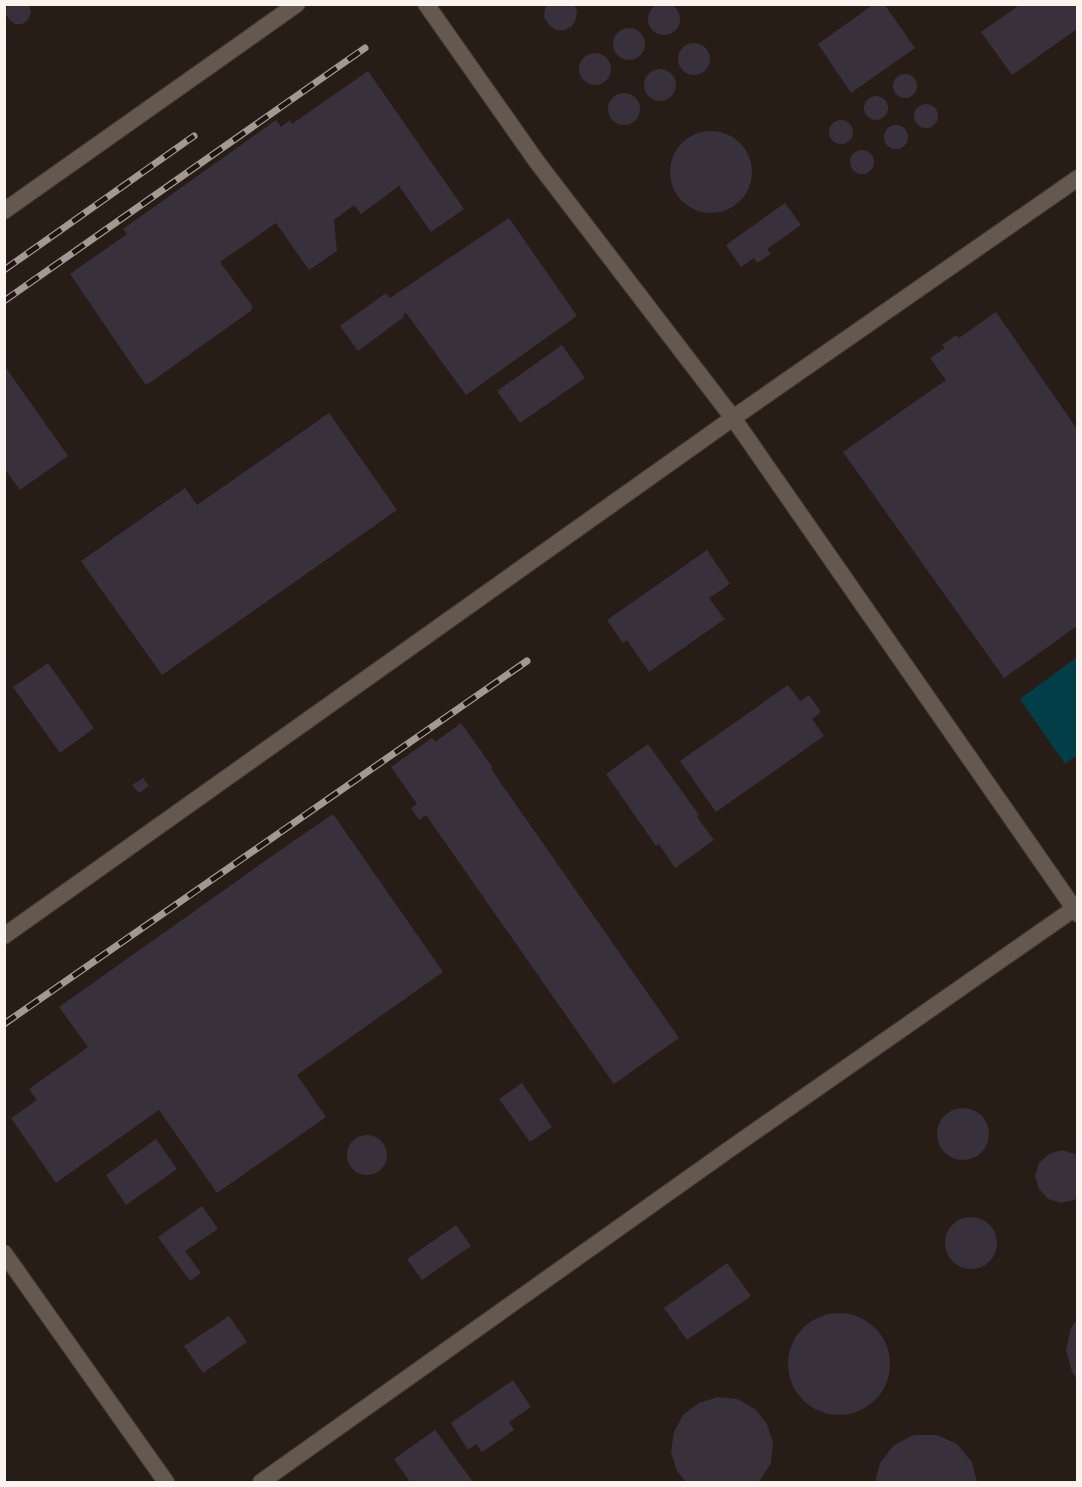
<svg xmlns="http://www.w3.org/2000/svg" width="1082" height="1487" font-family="Figtree,sans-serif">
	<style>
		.water { fill: #023e48 }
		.building { fill: #38303a }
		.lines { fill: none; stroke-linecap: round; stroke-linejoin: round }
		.service-casing { stroke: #443b37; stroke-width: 18 }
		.service { stroke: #64584f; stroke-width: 16 }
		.rail-casing { stroke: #a29993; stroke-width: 7 }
		.rail { stroke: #1e140d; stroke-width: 4.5; stroke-dasharray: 14; stroke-linecap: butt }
	</style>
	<rect width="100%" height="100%" fill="#281d16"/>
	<path class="water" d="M 1077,657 L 1077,755 L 1065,764 L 1020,699 Z"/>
	<path class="building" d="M648 19a16 16 0 1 1 32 0a16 16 0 1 1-32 0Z
		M 8,4 L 29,4 L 31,13 L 28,20 L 22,24 L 15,24 L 10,20 L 7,16 L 6,10 Z
		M 548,4 L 574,4 L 577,11 L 576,19 L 572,26 L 565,30 L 556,30 L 549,25 L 544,17 L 545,8 Z
		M 874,4 L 884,4 L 915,48 L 851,93 L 818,44 Z
		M 1021,4 L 1077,4 L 1077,29 L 1012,75 L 981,32 Z
		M613 44a16 16 0 1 1 32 0a16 16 0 1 1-32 0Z
		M678 59a16 16 0 1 1 32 0a16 16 0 1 1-32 0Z
		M579 69a16 16 0 1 1 32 0a16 16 0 1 1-32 0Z
		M644 85a16 16 0 1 1 32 0a16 16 0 1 1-32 0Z
		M 368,71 L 464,209 L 431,232 L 399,186 L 361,214 L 354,205 L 334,220 L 337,251 L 309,270 L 276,223 L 220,262 L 253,307 L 251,308 L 252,310 L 148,384 L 147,383 L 145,384 L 70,274 L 127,234 L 123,229 L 276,120 L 281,127 L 290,120 L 292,124 Z
		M893 86a12 12 0 1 1 24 0a12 12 0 1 1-24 0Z
		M608 109a16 16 0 1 1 32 0a16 16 0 1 1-32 0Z
		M864 108a12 12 0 1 1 24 0a12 12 0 1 1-24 0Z
		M914 116a12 12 0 1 1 24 0a12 12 0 1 1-24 0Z
		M829 132a12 12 0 1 1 24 0a12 12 0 1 1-24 0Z
		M884 137a12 12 0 1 1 24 0a12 12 0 1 1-24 0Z
		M670 172a41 41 0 1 1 82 0a41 41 0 1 1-82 0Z
		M850 162a12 12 0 1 1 24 0a12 12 0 1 1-24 0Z
		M 785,203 L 801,225 L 767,249 L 771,254 L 757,263 L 754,258 L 741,267 L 726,245 Z
		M 509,218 L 577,316 L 466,395 L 406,313 L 403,315 L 404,317 L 358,351 L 340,326 L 386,293 L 390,298 Z
		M 996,312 L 1077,429 L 1077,626 L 1004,678 L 843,452 L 946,380 L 930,358 L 945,348 L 942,345 L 956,335 L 959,338 Z
		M 562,345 L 585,378 L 520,423 L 497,391 Z
		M 4,365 L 68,456 L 20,490 L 4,468 Z
		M 329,413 L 397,510 L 162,675 L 81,561 L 185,488 L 197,505 Z
		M 707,550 L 730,584 L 709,598 L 725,620 L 722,621 L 649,672 L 627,640 L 623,643 L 607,620 Z
		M 48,663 L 94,728 L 60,753 L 13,687 Z
		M 788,685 L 800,701 L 809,695 L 821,712 L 812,719 L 824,736 L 716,812 L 680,761 Z
		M 461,723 L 493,768 L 491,769 L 679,1038 L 614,1084 L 426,815 L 419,820 L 411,808 L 417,804 L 391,767 L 432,738 L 435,742 Z
		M 648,744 L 699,815 L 697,817 L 714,840 L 675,868 L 659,844 L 656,846 L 606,774 Z
		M 143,778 L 149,786 L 139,793 L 132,785 Z
		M 333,814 L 443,972 L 297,1075 L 326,1117 L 217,1193 L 159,1110 L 56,1183 L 11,1118 L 37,1100 L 29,1089 L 88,1047 L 59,1007 L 289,844 Z
		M 522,1083 L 552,1127 L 530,1142 L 499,1099 Z
		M937 1134a26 26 0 1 1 52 0a26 26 0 1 1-52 0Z
		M347 1155a20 20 0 1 1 40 0a20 20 0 1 1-40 0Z
		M 156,1139 L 177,1169 L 126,1205 L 106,1175 Z
		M 1062,1150 L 1075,1154 L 1077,1156 L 1077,1197 L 1074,1200 L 1061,1203 L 1048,1199 L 1039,1189 L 1035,1176 L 1039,1163 L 1049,1154 Z
		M 202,1206 L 218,1229 L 185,1251 L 201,1273 L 190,1281 L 158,1237 Z
		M945 1243a26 26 0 1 1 52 0a26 26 0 1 1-52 0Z
		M 456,1225 L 471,1246 L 422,1280 L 407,1259 Z
		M 727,1263 L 751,1296 L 687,1340 L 664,1308 Z
		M788 1364a51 51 0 1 1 102 0a51 51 0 1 1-102 0Z
		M 229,1316 L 247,1342 L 203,1373 L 184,1346 Z
		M 1077,1319 L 1077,1380 L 1072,1372 L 1066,1350 L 1071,1328 Z
		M 513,1380 L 531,1407 L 509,1422 L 514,1430 L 482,1452 L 476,1444 L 468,1450 L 451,1423 Z
		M 718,1397 L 737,1399 L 755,1409 L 767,1424 L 773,1443 L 771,1463 L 759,1482 L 686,1482 L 677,1471 L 671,1452 L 674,1432 L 683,1415 L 699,1403 Z
		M 435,1430 L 473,1482 L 410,1482 L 394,1459 Z
		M 914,1435 L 937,1435 L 957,1444 L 972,1462 L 977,1482 L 875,1482 L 880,1463 L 894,1445 Z"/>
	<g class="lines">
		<g class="service-casing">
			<path id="service" d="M 426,4 L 537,162 L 733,418 L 1078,914
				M 4,211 L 297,4
				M 4,936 L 733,418 L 1078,178
				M 4,1253 L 166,1482
				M 261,1482 L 734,1146 L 1078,906"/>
		</g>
		<use href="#service" class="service"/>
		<g class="rail-casing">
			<path id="rail" d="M 4,270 L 194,136
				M 4,301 L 365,48
				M 4,1024 L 527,661"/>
		</g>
		<use href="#rail" class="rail"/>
	</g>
	<rect width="1082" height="1487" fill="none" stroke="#fbf3ee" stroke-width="12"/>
</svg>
